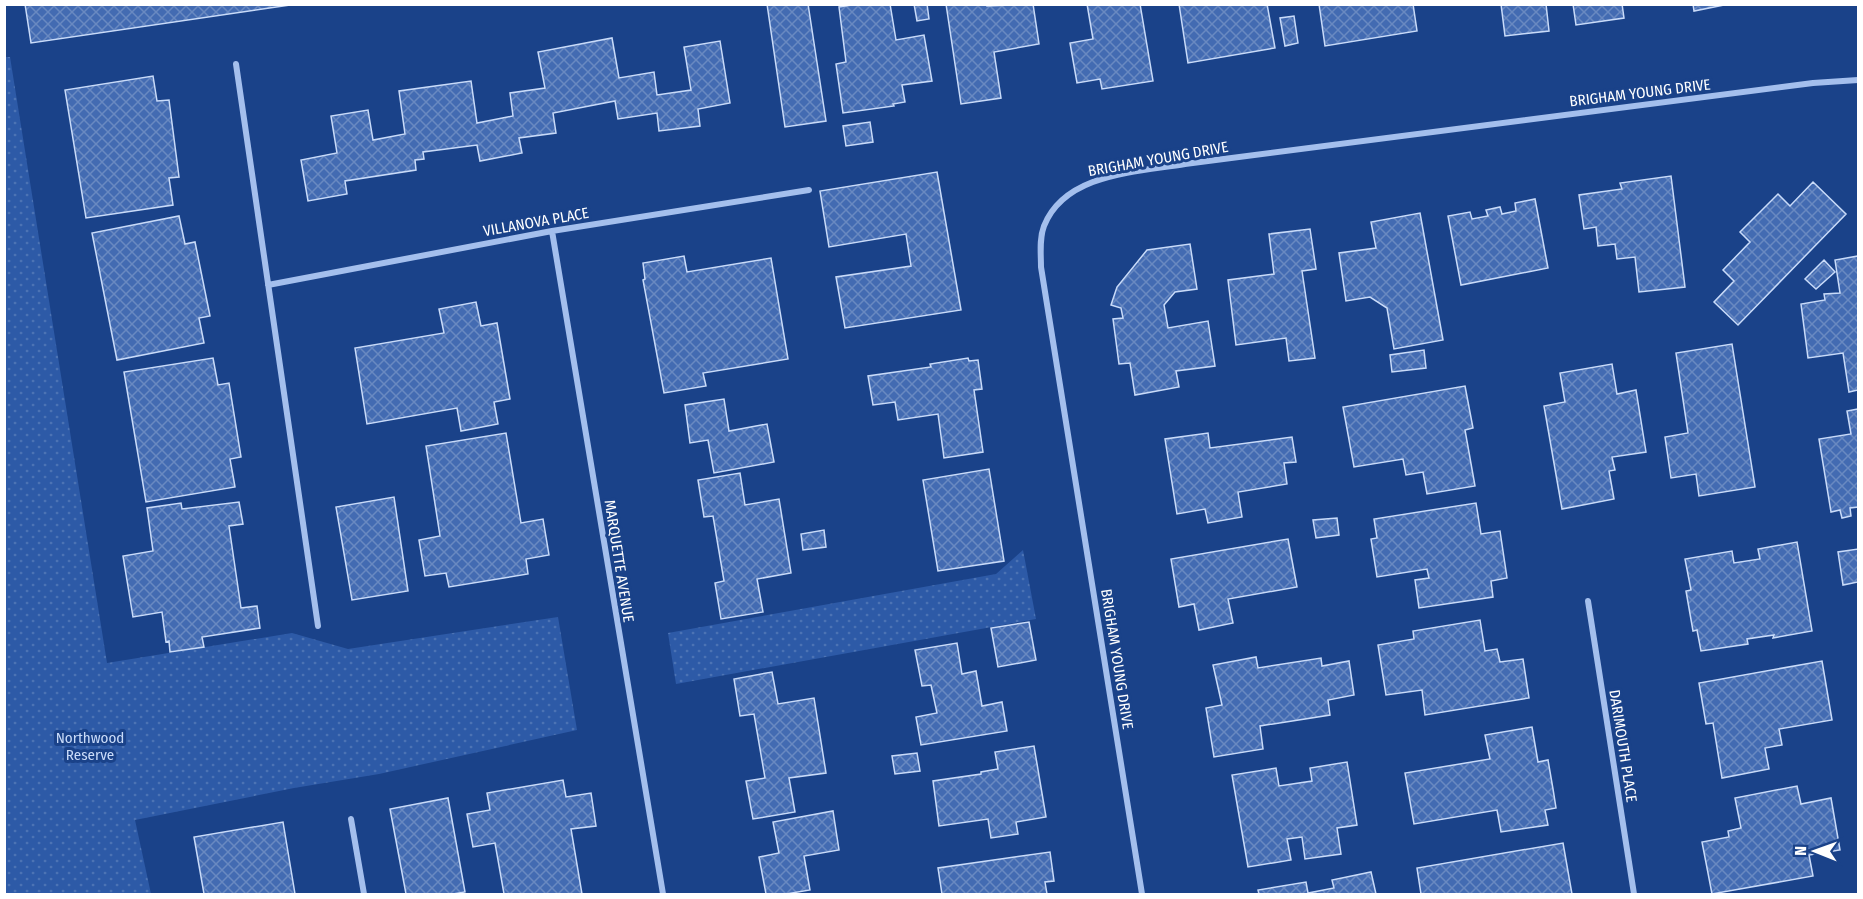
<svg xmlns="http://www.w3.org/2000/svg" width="1863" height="899" font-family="'Fira Sans Condensed',sans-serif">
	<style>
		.park { fill: url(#park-dots) }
		.building { fill: url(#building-cross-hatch); stroke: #c9dbf9; stroke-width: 1.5 }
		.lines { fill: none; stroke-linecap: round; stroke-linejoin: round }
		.minor { stroke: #a4bfed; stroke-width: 6 }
		.labels { text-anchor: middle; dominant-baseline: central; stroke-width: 6; stroke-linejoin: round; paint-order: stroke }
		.street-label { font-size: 15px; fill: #fff; stroke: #1a4289 }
		.park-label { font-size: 15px; fill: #c9dbf9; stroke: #1a4289 }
	</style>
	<defs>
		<pattern id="park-dots" width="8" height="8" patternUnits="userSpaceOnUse" patternTransform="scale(1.5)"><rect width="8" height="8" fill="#2d5aa7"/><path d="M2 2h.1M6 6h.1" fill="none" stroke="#4c73b4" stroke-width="1.8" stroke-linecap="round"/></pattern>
		<pattern id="building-cross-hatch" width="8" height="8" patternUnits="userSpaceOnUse" patternTransform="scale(1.5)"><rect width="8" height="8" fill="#436bb2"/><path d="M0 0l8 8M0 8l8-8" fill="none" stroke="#6989c1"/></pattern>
	</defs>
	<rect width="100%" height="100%" fill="#1a4289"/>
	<path class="park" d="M 5,57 L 10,57 L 107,663 L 292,633 L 348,649 L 558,617 L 577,730 L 379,774 L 294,788 L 135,820 L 151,894 L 5,894 Z
		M 1023,550 L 1036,619 L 676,684 L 668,633 L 996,574 Z"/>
	<path class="building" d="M 25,4 L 297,4 L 31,43 Z
		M 767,4 L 808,4 L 826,121 L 785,127 Z
		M 858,4 L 890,4 L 896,40 L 924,35 L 932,81 L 902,85 L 905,102 L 893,104 L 894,106 L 843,113 L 836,64 L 846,62 L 839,7 Z
		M 914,4 L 927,4 L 929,19 L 917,21 Z
		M 946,4 L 987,4 L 987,6 L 1033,4 L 1039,44 L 994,52 L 1001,98 L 961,104 Z
		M 1087,4 L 1140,4 L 1153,81 L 1102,89 L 1100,79 L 1077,83 L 1070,43 L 1093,39 Z
		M 1179,4 L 1267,4 L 1275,48 L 1188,63 Z
		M 1319,4 L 1413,4 L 1417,31 L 1325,46 Z
		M 1501,4 L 1546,4 L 1549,31 L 1505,36 Z
		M 1573,4 L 1622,4 L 1624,18 L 1576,25 Z
		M 1693,4 L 1729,4 L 1694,11 Z
		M 1294,16 L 1298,43 L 1285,46 L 1280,18 Z
		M 612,38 L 619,78 L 654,72 L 657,95 L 691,90 L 684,47 L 720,41 L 730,103 L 698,109 L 700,126 L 659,131 L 657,113 L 618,119 L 615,101 L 553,113 L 556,133 L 519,138 L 522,153 L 480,161 L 477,145 L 423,152 L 424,159 L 415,160 L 416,170 L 345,181 L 347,194 L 308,201 L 301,160 L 337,153 L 331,116 L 368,110 L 373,140 L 405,134 L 399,91 L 471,81 L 477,123 L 513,116 L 510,93 L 545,88 L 538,52 Z
		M 153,76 L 157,101 L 169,100 L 179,177 L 169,178 L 173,205 L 86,218 L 65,90 Z
		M 870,122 L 873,142 L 846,146 L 843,126 Z
		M 937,172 L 961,310 L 845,328 L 836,277 L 911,266 L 906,234 L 829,247 L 820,191 Z
		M 1671,176 L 1685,287 L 1639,292 L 1635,257 L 1617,259 L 1615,244 L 1598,246 L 1596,227 L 1584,229 L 1579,195 L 1622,189 L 1620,183 Z
		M 1813,182 L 1846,214 L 1738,325 L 1714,302 L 1734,281 L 1723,270 L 1750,242 L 1740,232 L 1778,194 L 1790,206 Z
		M 1535,199 L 1548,268 L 1461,285 L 1448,216 L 1470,212 L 1472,219 L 1488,216 L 1486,210 L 1500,207 L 1502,214 L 1516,211 L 1515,203 Z
		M 1420,213 L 1443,340 L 1394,349 L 1387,308 L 1370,297 L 1346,301 L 1339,253 L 1376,248 L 1371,222 Z
		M 179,216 L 185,244 L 195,242 L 210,316 L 199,318 L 204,343 L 117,360 L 92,233 Z
		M 1310,229 L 1316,269 L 1302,271 L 1315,358 L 1289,361 L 1286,338 L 1236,345 L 1228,280 L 1274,274 L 1269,234 Z
		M 1190,244 L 1197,289 L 1175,292 L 1164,305 L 1168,328 L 1208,321 L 1215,366 L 1176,371 L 1179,387 L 1135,395 L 1130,363 L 1119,364 L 1113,319 L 1123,318 L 1121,308 L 1111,305 L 1117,287 L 1147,250 Z
		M 684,256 L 687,272 L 771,258 L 788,359 L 703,373 L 706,386 L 664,393 L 643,280 L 645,279 L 643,263 Z
		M 1858,256 L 1858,390 L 1849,392 L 1843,353 L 1808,358 L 1801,304 L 1825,300 L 1824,294 L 1840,293 L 1835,260 Z
		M 1824,260 L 1835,272 L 1816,289 L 1805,279 Z
		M 476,302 L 481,326 L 497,323 L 510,399 L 494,402 L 498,424 L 461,431 L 457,408 L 367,424 L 355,348 L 444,333 L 439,309 Z
		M 1732,344 L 1755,487 L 1699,496 L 1696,474 L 1671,478 L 1665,437 L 1688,433 L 1676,353 Z
		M 1424,350 L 1426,368 L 1392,372 L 1390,355 Z
		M 213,358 L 218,385 L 229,383 L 241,457 L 230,459 L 235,487 L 146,502 L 124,372 Z
		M 968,358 L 969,361 L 978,360 L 982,389 L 974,390 L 983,452 L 944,458 L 938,414 L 898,420 L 895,402 L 873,405 L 868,376 L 931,367 L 930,364 Z
		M 1612,364 L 1617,394 L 1636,390 L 1646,452 L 1612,457 L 1615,470 L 1609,471 L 1614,499 L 1562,509 L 1544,406 L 1565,402 L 1560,373 Z
		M 1465,386 L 1473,428 L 1465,430 L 1475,486 L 1427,494 L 1423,472 L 1406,475 L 1403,459 L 1354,467 L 1343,407 Z
		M 724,399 L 729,431 L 767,424 L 774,462 L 714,473 L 708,440 L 690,443 L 685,405 Z
		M 1858,409 L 1858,507 L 1850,508 L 1851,516 L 1842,518 L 1840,510 L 1831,512 L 1819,439 L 1851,434 L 1847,411 Z
		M 506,433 L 521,523 L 543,519 L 549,555 L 526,559 L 528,574 L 449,587 L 446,573 L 425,576 L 419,540 L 440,536 L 426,446 Z
		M 1208,433 L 1210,448 L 1292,437 L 1296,462 L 1284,463 L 1287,484 L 1238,492 L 1242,517 L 1208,523 L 1205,509 L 1177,514 L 1165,439 Z
		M 989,469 L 1004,561 L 938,571 L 923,480 Z
		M 740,473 L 745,505 L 779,499 L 791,573 L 757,579 L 763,612 L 721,619 L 715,583 L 724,581 L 713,516 L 704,517 L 698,480 Z
		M 394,497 L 408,591 L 352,600 L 336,507 Z
		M 239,502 L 243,524 L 229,526 L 241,608 L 257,606 L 260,628 L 202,637 L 204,647 L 170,652 L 169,641 L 166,642 L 162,612 L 133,617 L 123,556 L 153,551 L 147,508 L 181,503 L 182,509 Z
		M 1476,503 L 1481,534 L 1500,531 L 1507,578 L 1491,581 L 1493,597 L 1419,608 L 1415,580 L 1429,578 L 1427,569 L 1377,577 L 1371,539 L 1377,538 L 1374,519 Z
		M 1337,518 L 1339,535 L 1316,538 L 1313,520 Z
		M 824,530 L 826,547 L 803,550 L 801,534 Z
		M 1288,539 L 1297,587 L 1228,599 L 1233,623 L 1199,630 L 1194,604 L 1179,607 L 1171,559 Z
		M 1797,542 L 1812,631 L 1773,638 L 1774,635 L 1747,639 L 1748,644 L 1701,651 L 1697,630 L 1693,631 L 1686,591 L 1691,590 L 1685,559 L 1732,551 L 1734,563 L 1760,559 L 1758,549 Z
		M 1858,549 L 1858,582 L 1843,585 L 1838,552 Z
		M 1480,620 L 1485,651 L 1497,649 L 1500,662 L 1523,659 L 1529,698 L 1425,715 L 1422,690 L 1386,695 L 1378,645 L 1414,639 L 1413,631 Z
		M 1029,622 L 1036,660 L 998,667 L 991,628 Z
		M 957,643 L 962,674 L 976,671 L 982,706 L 1002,702 L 1007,731 L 921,745 L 916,717 L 937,713 L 931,685 L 922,686 L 915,650 Z
		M 1256,657 L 1258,668 L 1321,658 L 1322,666 L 1349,661 L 1354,695 L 1328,700 L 1330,715 L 1260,726 L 1263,749 L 1214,757 L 1206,708 L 1222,705 L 1213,665 Z
		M 1822,661 L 1832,720 L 1779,729 L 1782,745 L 1765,748 L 1769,769 L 1722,778 L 1713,723 L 1706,724 L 1699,683 Z
		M 772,672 L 778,704 L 814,698 L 826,773 L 789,778 L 795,812 L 753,819 L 746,781 L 765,778 L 754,714 L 740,716 L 734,679 Z
		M 1532,727 L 1538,762 L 1548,760 L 1553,789 L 1556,808 L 1545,810 L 1548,825 L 1501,832 L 1497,810 L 1414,824 L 1405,773 L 1490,759 L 1485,735 Z
		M 1034,746 L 1046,817 L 1016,822 L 1018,834 L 991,838 L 988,819 L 939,826 L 933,781 L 981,774 L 981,772 L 998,769 L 995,752 Z
		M 917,753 L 920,771 L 895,774 L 892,756 Z
		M 1347,762 L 1357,825 L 1337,828 L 1341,854 L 1305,859 L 1302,837 L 1287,839 L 1291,860 L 1248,867 L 1232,775 L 1276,768 L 1279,786 L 1312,781 L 1310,768 Z
		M 563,780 L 566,797 L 591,793 L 596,826 L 571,829 L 582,894 L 504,894 L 495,843 L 473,847 L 467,814 L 490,810 L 487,793 Z
		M 1797,786 L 1801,804 L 1831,798 L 1840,850 L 1809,855 L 1813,876 L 1712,894 L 1702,842 L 1729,837 L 1728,831 L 1741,828 L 1735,798 Z
		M 448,798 L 465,892 L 453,894 L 406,894 L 390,809 Z
		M 833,811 L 839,850 L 804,856 L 810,890 L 786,894 L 766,894 L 759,857 L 779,853 L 773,822 Z
		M 283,822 L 295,894 L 204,894 L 194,837 Z
		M 1563,843 L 1572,894 L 1421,894 L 1417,868 Z
		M 1050,852 L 1054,881 L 1045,882 L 1047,894 L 942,894 L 938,868 Z
		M 1371,872 L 1376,894 L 1259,894 L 1258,890 L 1306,882 L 1308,893 L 1334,888 L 1332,880 Z"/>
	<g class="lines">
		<path class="minor" d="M 236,64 L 318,626
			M 552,231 L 663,894
			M 268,285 L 552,231 L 809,190
			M 1588,601 L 1634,894
			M 351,819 L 364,894
			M 1142,894 L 1041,267 C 1041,254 1039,239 1044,226 C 1065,173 1137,172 1185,164 L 1813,83 L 1858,80"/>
	</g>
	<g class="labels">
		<g class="street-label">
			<text transform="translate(1640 93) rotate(-7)">BRIGHAM YOUNG DRIVE</text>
			<text transform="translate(1158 159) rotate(-10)">BRIGHAM YOUNG DRIVE</text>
			<text transform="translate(536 222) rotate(-10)">VILLANOVA PLACE</text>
			<text transform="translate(619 561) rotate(81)">MARQUETTE AVENUE</text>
			<text transform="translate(1117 659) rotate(81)">BRIGHAM YOUNG DRIVE</text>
			<text transform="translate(1623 746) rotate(81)">DARIMOUTH PLACE</text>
		</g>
		<g class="park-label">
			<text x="90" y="738">Northwood<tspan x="90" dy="17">Reserve</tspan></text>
		</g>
	</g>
	<rect width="1863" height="899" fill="none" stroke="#ffffff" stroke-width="12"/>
	<g transform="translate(1815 851) rotate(271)" stroke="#1a4289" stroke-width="4.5" paint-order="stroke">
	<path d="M0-4.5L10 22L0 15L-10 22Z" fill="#ffffff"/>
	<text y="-9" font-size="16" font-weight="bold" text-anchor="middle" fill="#ffffff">N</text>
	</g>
</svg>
